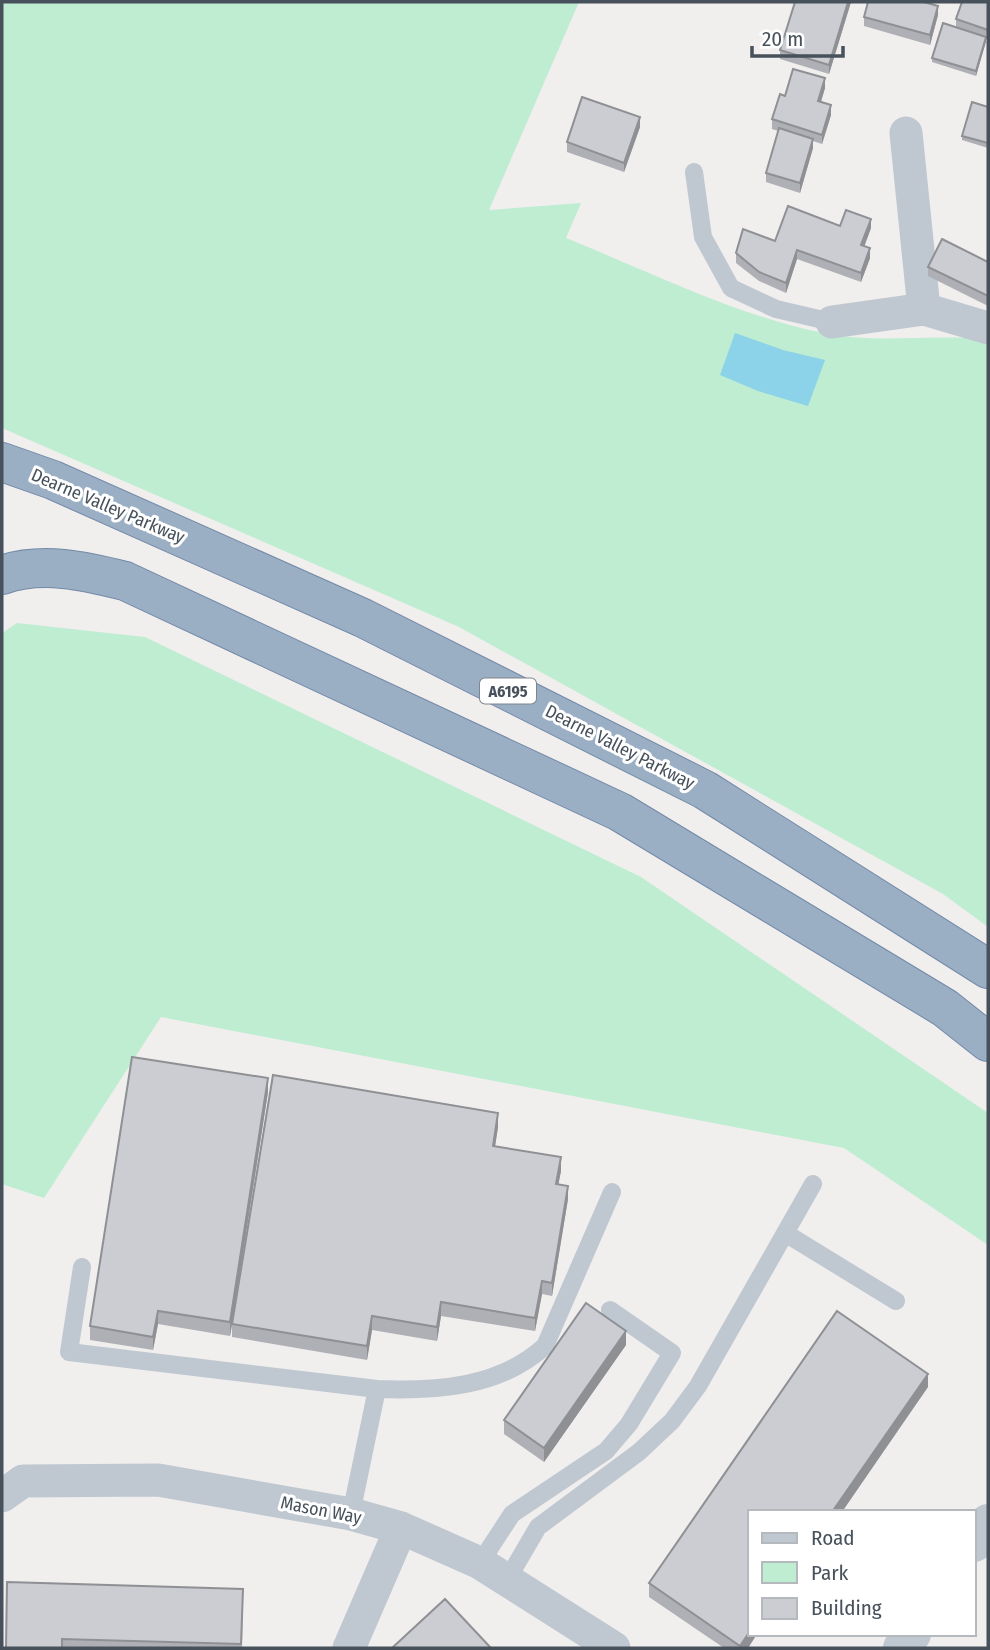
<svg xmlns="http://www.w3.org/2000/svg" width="990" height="1650" font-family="'Fira Sans Condensed',sans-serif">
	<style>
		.green { fill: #beedd2 }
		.water { fill: #8cd2e8 }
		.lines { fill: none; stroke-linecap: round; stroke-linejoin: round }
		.trunk-casing { stroke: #738aa7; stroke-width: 40 }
		.service { stroke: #bfc8d0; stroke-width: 18 }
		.minor { stroke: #bfc8d0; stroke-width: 33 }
		.tertiary { stroke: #bfc8d0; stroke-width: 38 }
		.trunk { stroke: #9aaec4; stroke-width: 38 }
		.wall { fill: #afb0b5 }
		.shaded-wall { fill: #8e9094 }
		.building { fill: #cbcdd3; stroke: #8e9094; stroke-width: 2 }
		.labels { text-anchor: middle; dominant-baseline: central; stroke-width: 6; stroke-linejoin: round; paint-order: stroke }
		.shield { fill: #fff; stroke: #7e858c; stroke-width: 2 }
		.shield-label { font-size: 16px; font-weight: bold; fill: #47515b }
		.street-label { font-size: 18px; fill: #47515b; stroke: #fff }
	</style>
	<rect width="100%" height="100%" fill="#f1eeee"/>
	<path class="green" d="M 2,2 L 579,2 L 489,210 L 581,203 L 566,238 C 650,272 739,317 828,334 C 880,344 935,333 988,340 L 988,927 L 943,894 L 459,627 L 2,428 Z
		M 17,623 L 145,637 L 641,877 L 988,1113 L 988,1245 L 844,1148 L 161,1017 L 44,1198 L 2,1184 L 2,633 Z"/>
	<path class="water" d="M 735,333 L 783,350 L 825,360 L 808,406 L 758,391 L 720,375 Z"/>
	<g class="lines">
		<g class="trunk-casing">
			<path id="trunk" d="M 2,462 L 53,480 L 363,618 L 705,790 L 988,969
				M 2,575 C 42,561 85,571 125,581 L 620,812 L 945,1008 L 988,1042"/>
		</g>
		<path class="service" d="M 694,172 L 703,237 L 731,288 L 776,309 L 832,322
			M 785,1233 L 896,1301
			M 82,1267 L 69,1352 L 377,1389
			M 351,1514 L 377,1389 C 436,1391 499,1388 545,1346 L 612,1192
			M 480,1563 L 512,1514 L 606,1451 L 629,1424 L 672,1353 L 610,1310
			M 507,1580 L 538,1527 L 639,1452 L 672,1421 L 698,1386 L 813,1184"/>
		<path class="minor" d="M 906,133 L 924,309 L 988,328
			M 832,322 L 924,309
			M 2,1496 L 23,1481 L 158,1480 L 351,1514 L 401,1528 L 480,1563 L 614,1648
			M 349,1648 L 401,1528"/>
		<path class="tertiary" d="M 974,1543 L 988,1523
			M 902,1648 L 912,1634"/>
		<use href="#trunk" class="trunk"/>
	</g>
	<path class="wall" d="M 795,2 L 851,2 L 829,74 L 780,59 L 780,50 Z
		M 988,2 L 988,40 L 986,39 L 976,76 L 932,62 L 932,58 L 956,28 L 956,19 Z
		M 938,15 L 930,45 L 864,26 L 864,17 Z
		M 825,88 L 821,102 L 831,115 L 822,144 L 813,141 L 813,148 L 800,193 L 766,182 L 766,173 L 778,131 L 772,129 L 772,119 L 785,96 Z
		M 988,107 L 988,148 L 962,140 L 962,136 Z
		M 640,127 L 624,172 L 567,152 L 567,142 Z
		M 840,226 L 871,228 L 864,247 L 870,258 L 861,282 L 797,259 L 786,293 L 759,281 L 736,263 L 736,253 L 775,241 Z
		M 988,262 L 988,306 L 928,276 L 928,267 Z
		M 268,1092 L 238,1285 L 498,1127 L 495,1146 L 561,1171 L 558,1184 L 568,1199 L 552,1296 L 542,1294 L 535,1331 L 441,1316 L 437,1341 L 372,1330 L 367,1360 L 232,1337 L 232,1326 L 230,1336 L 158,1324 L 153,1350 L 90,1340 L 90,1326 Z
		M 626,1345 L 544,1462 L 504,1434 L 504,1420 Z
		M 928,1387 L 750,1634 L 757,1634 L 748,1648 L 724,1648 L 649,1597 L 649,1583 Z
		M 243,1607 L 242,1648 L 6,1648 Z"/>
	<path class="shaded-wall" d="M 848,2 L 851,2 L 829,74 L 829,65 Z
		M 938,6 L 938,15 L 930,45 L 930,35 Z
		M 986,37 L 986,42 L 976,76 L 976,71 Z
		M 825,78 L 825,88 L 818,111 L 818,101 Z
		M 831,105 L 831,115 L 822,144 L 822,135 Z
		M 640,117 L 640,127 L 624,172 L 624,163 Z
		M 813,139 L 813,148 L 800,193 L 800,183 Z
		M 871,219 L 871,228 L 861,255 L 861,245 Z
		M 870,248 L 870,258 L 861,282 L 861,273 Z
		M 797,250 L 797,259 L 786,293 L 786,283 Z
		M 268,1078 L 268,1092 L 230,1336 L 230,1322 Z
		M 498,1113 L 498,1127 L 493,1160 L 493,1146 Z
		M 561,1157 L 561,1171 L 556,1197 L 556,1184 Z
		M 568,1186 L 568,1199 L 552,1296 L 552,1283 Z
		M 542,1281 L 542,1294 L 535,1331 L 535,1318 Z
		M 441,1302 L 441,1316 L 437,1341 L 437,1327 Z
		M 158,1311 L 158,1324 L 153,1350 L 153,1337 Z
		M 372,1316 L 372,1330 L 367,1360 L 367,1346 Z
		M 626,1331 L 626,1345 L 544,1462 L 544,1448 Z
		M 928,1374 L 928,1387 L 842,1512 L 832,1512 Z
		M 750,1631 L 750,1634 L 757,1634 L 748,1648 L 740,1648 L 740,1646 Z"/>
	<path class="building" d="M 795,2 L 848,2 L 829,65 L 780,50 Z
		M 868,2 L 924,2 L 938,6 L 930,35 L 864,17 Z
		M 962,2 L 988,2 L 988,30 L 956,19 Z
		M 943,23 L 986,37 L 976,71 L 932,58 Z
		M 793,69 L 825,78 L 818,101 L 831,105 L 822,135 L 772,119 L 780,94 L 785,96 Z
		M 582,97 L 640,117 L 624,163 L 567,142 Z
		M 972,102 L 988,107 L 988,143 L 962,136 Z
		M 779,128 L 813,139 L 800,183 L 766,173 Z
		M 788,206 L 840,226 L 846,210 L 871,219 L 861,245 L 870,248 L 861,273 L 797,250 L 786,283 L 759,272 L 736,253 L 743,229 L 775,241 Z
		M 942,239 L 988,262 L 988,296 L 928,267 Z
		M 132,1057 L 268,1078 L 230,1322 L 158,1311 L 153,1337 L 90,1326 Z
		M 273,1075 L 498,1113 L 493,1146 L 561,1157 L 556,1184 L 568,1186 L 552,1283 L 542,1281 L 535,1318 L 441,1302 L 437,1327 L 372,1316 L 367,1346 L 232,1324 Z
		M 586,1303 L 626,1331 L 544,1448 L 504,1420 Z
		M 837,1311 L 928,1374 L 832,1512 L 750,1512 L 750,1631 L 740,1646 L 649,1583 Z
		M 7,1582 L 243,1589 L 241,1644 L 62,1639 L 62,1648 L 6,1648 Z
		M 445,1599 L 491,1648 L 392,1648 Z"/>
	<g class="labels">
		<rect class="shield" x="480" y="678.5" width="56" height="25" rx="5"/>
		<g class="shield-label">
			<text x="508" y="691">A6195</text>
		</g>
		<g class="street-label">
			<text transform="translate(108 506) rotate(23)">Dearne Valley Parkway</text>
			<text transform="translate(620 747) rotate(27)">Dearne Valley Parkway</text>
			<text transform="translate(321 1510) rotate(11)">Mason Way</text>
		</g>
	</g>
	<rect width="990" height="1650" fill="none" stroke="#47515b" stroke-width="7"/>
	<rect x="748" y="1510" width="228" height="126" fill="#ffffff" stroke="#b5b9bd" stroke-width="2"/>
	<rect x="762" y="1533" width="35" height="10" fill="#bfc8d0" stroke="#b5b9bd" stroke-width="2"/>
	<text x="811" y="1545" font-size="21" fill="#47515b">Road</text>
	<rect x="762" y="1562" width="35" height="21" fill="#beedd2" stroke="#b5b9bd" stroke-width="2"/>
	<text x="811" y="1580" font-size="21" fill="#47515b">Park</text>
	<rect x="762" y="1598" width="35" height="21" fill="#cbcdd3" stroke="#b5b9bd" stroke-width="2"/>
	<text x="811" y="1615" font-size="21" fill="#47515b">Building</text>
	<path d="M752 46v10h91v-10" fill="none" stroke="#47515b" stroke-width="3.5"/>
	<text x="762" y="46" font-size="21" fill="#47515b" stroke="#ffffff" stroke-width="5" paint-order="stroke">20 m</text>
</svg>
